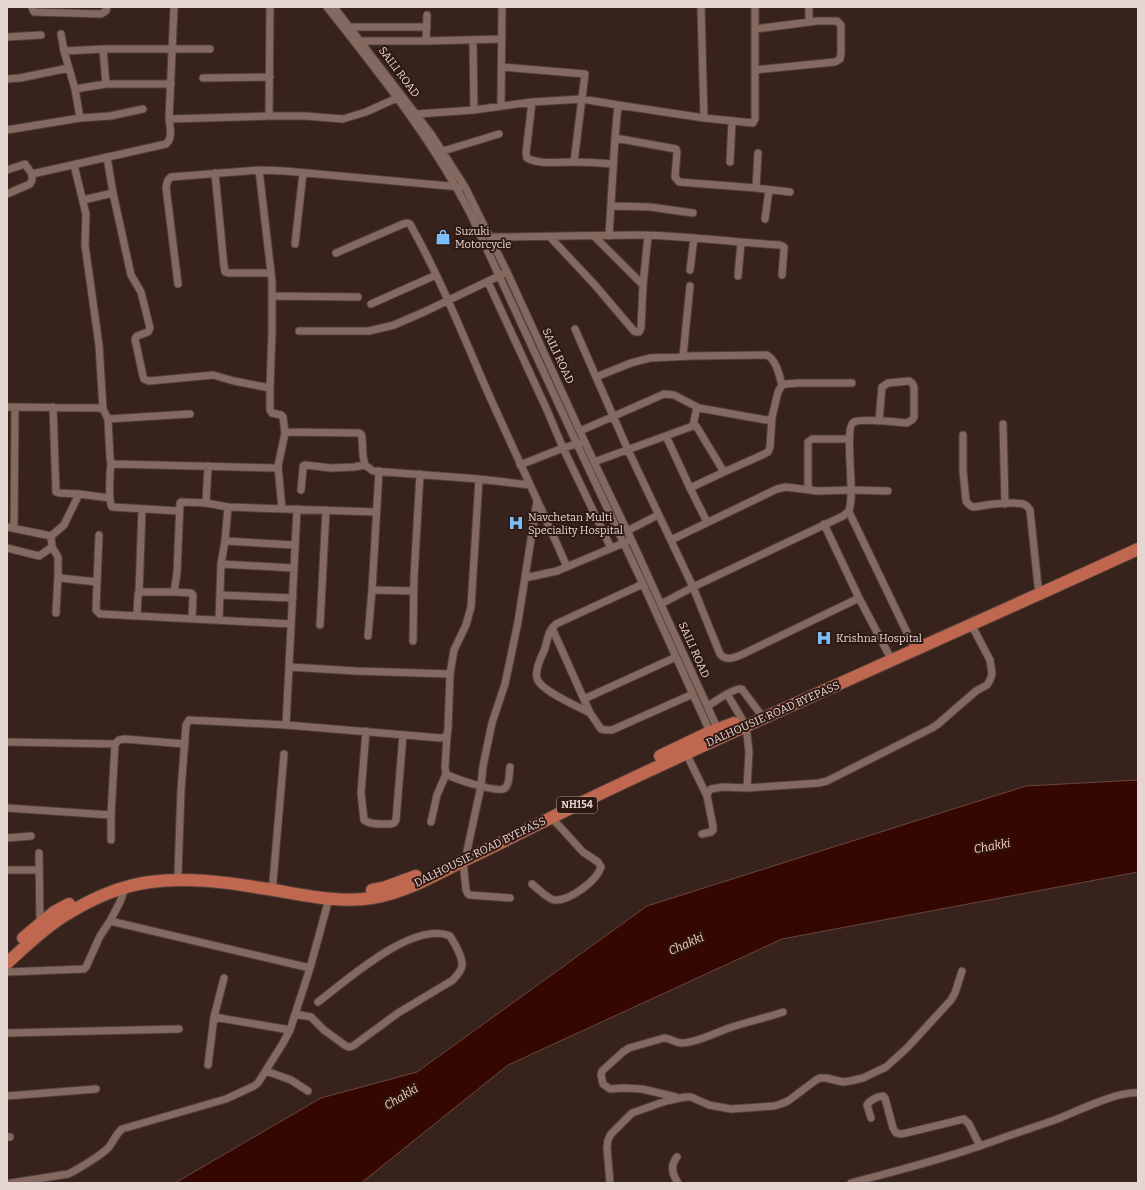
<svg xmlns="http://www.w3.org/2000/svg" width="1145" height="1190" font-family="Bitter,serif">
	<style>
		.water { fill: #340800; stroke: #69463f }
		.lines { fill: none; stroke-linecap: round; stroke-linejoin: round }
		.street-casing { stroke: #53403b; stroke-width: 9 }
		.highway-casing { stroke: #53403b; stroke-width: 14 }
		.street { stroke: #846961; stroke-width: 7 }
		.highway { stroke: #bf674f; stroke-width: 12 }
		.labels { text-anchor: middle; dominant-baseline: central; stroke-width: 4; stroke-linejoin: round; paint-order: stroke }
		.shield { fill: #2e1812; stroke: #af9d98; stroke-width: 1 }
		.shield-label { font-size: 10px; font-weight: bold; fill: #e6d6d2 }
		.street-label { font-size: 11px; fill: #e6d6d2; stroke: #2e1812 }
		.poi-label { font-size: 11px; fill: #e6d6d2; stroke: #2e1812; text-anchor: start }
		.water-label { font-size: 12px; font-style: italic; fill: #fdcbbd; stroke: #2e1812 }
	</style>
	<rect width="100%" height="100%" fill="#38221c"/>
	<path class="water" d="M 1138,780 L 1138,872 L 782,939 L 508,1065 L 361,1183 L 175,1183 L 321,1098 L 417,1072 L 647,906 L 1026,786 Z"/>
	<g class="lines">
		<g class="street-casing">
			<path id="street" d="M 32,7 L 33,10 L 34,12 L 101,14 L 106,11 L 107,7
				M 327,7 C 379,73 433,140 471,215 L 577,444 L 643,584 L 711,734
				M 334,7 L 431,134 L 465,187 L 507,272 L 594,462 L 632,541 L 719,732
				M 701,7 L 704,118
				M 809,22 L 809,7
				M 351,27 L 427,27
				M 755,29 L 817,21 L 837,21 L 841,25 L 841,53 L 840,59 L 835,62 L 755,70
				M 61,34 L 64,51 L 75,89 L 80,118
				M 7,37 L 41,35
				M 473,40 L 474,110
				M 361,41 L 426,41 L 502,39
				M 426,41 L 427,15
				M 103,49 L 106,84
				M 64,51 L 103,49 L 210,49
				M 502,67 L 585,74 L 574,162
				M 203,78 L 270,77
				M 7,79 L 20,78 L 69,68
				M 75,89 L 106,84 L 171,84
				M 532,102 L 526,153 L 527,158 C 539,165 561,162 575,162 C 588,162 600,163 613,164
				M 501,106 L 502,7
				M 417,114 L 474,110 L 532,102 L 582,99 L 618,105 L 704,118 L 753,123 L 755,119 L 755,7
				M 269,116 L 270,7
				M 169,119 L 269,116 L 305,116 L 343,119 L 366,112 L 397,98
				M 7,130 L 80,118 L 110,116 L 143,109
				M 615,138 L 676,149 L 677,152 L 675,177 L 679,182 L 756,188 L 790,192
				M 443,151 L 499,134
				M 107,157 L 113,193 L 131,275 L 141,292 L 150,328 L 148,332 L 137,336 L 135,339 L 143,376 L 144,379 L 149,381 L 213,375 L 234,381 L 270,388
				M 730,162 L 732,121
				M 74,165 L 86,214 L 85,245 L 99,345 L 103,409
				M 7,170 L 25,164 L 32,174
				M 259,170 L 272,281 L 272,332 L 270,388 L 270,410 L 272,413 L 281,415 L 283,417 L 285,433 L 278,466 L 282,509
				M 215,173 L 224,266 L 225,272 L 228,273 L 271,273
				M 756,188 L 758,153
				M 7,194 L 30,184 L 32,180 L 32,174 L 166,144 C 173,138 170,127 169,119 L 174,7
				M 83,200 L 113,193
				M 611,206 L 650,207 L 693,213
				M 765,219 L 769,190
				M 594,236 L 643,285
				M 609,236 L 615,138 L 618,105
				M 490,237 C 540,237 590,235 640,235 C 686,236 733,242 780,245 L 784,247 L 784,249 L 782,275
				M 550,237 L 594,284 L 634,331 L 636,332 L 639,332 L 641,328 L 643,285 L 648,236
				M 295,244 L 303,173
				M 336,253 L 403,224 L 407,223 L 410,224 C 441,279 464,338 489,395 C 515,453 542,509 567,567
				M 690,270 L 694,238
				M 738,276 L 741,243
				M 488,282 L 547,410 L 563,448 L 611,548
				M 178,284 L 166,187 L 168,180 L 171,177 L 259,170 L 285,171 L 460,187
				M 272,296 L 358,297
				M 371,304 L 436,275
				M 575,329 L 628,450 L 693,587 L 720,654 C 726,662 735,657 743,654 L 859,598
				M 299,331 L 369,331 L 394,325 L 424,312 L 503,274
				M 683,356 L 690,286
				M 596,377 L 631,363 L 650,358 L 692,356 L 767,355 C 777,361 779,375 782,385
				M 7,407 L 98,408 L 103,409 L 108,419 L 110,458 L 111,463 L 114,464 L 276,468 L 278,466
				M 53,407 L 56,492 L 59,493 L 79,494 L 110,498
				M 108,419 L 190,414
				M 1003,424 L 1005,504
				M 693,426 L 697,407
				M 580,431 L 664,394 L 674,395 L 699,408 L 766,420 L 769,420 L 772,417 L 778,392 L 782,385 L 786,384 L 799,383 L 852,383
				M 285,433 L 287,432 L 359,433 L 361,434 L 362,437 L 363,456 L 365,465 L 373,471 L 479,479 L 530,485
				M 963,435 L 963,471 L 966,501 C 968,504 970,506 973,507 C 988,505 1009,501 1023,504 C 1027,505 1028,507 1030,510 L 1038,586
				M 666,436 L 690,488 L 707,522
				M 849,439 L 812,439 L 808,442 L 808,485 L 810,490 L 817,491 L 852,490 L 888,491
				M 594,462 L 693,426 L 696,426 L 698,429 L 724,472 L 690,488
				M 111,463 C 110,471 108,500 112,507 L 179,511
				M 520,465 L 563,448 L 580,443
				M 724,472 L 760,456 L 768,452 L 770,447 L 772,417
				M 301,490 L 303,469 L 303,466 L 305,465 L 331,468 L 354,467 L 365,465
				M 79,494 L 64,525 L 51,536 L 52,547 L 58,557 L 58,575 L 60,578 L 97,582 L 96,610 L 100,614 L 291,624
				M 206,503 L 228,507 L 376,512
				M 849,512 L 912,643
				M 824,524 L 859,598 L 888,653
				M 7,527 L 51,536
				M 14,528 L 15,407
				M 627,531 L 658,515
				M 671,540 L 777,489 L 786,487 L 810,490
				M 225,541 L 295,545
				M 7,548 L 39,556 L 52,547
				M 221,564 L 294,568
				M 525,578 L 557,571 L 626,542
				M 97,582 L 99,535
				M 372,590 L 414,591
				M 139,592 L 142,509
				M 174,592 L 177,573 L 180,503 L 181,502 L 206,503 L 208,466
				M 220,595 L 293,598
				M 661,604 L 693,587 L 843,516 C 845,514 848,513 849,510 C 856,495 843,427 854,422 C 862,418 897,422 907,423 L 912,420 L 914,417 L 914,387 L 912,383 L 909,381 L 888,383 L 882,387 L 879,421
				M 56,613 L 58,575
				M 137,616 L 138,594 L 139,592 L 174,592 L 191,593 L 193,595 L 192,619
				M 219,620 L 221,564 L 225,541 L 228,507
				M 320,625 L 326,510
				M 552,628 L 590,713 L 601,729 L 606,730 L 612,730 L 693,694
				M 368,636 L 372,590 L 379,471
				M 413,641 L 414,577 L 420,474
				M 289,667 L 356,671 L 450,674
				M 727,694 L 742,719
				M 584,699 L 676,657
				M 708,706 C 714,702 735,687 742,689 C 743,690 743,691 744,692 L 759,712
				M 590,713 C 579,707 539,690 537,678 C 535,670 540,659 544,651 C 548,641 547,631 556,624 L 643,584
				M 286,725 L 297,509
				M 746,726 L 749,752 L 747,788
				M 366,731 L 361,793 L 364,820 C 370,825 382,824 391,824 L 394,823 L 396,820 L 403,735
				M 447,736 L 445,767 L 446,774 L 448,775 C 456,779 499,794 505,788 C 510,784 509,772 510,767
				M 7,742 L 115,744 L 119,740 L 125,739 L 185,744
				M 686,753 L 707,796
				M 7,808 L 111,815
				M 431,822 L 437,795 L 446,774
				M 702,834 L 711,832 L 713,830 L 713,826 L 707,796 L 708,792 L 711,789 L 723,787 L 747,788 L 819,783 L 827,781 L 932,728 L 938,724 L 976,691 L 987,685 L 990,680 L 992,674 L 990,660 L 971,624
				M 7,838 L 31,836
				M 111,840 L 111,815 L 115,744
				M 467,851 L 481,786 L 483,766 L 492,723 L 505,684 L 518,622 L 537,501
				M 39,853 L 40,923
				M 463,861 L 466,890 L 468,894 L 470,895 L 510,898
				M 7,870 L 39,870
				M 178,873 L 181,791 L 186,725 L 189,720 L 286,725 L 441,738 L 447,736 L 448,729 L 450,674 L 454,650 L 466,625 L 471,607 L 479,479
				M 273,882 L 284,754
				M 532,884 C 538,889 549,900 555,900 C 569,901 597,881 601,867 L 598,862 L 583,852 L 551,817
				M 110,921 L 310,968
				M 7,972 L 84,969 L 86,967 L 100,936 L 110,921 L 120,902 L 125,888
				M 295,1014 L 311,1017 L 324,1030 L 346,1046 L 349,1047 L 353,1046 L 398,1013 L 453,980 C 456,976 461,972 462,966 C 463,957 455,944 450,936 C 413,920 346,981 318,1002
				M 214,1017 L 224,978
				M 7,1033 L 179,1029
				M 208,1065 L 214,1017 L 290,1030
				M 266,1071 L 291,1080 L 308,1091
				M 7,1096 L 96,1089
				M 676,1097 L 642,1089 L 623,1088 L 610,1089 L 603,1084 L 601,1075 L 602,1071 L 623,1052 L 629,1048 L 664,1038 C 670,1038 675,1043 682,1043 C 696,1043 715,1033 729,1028 C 747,1022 765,1018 783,1012
				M 871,1118 L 867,1105 C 870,1100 877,1097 883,1096 L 885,1098 L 893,1128 L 896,1133 L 902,1134 L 964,1119 L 969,1124 L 980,1146
				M 7,1137 L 10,1137
				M 677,1157 C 670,1165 672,1174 678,1183
				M 11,1183 L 68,1174 C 77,1170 103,1154 109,1147 C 113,1142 116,1134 122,1129 L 226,1099 L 254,1086 L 258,1083 L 283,1043 L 290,1030 L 310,968 L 329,899
				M 610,1183 L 607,1148 L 608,1140 L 611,1134 L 632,1113 L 666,1101 L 685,1097 L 691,1097 L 709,1105 L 731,1109 L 774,1106 L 781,1104 L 788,1101 L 816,1080 L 820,1078 L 826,1078 L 843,1082 L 850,1081 L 863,1078 L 886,1067 L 907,1048 L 951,1000 L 955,993 L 962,971
				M 851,1183 C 900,1170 947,1158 994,1141 C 1016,1133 1038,1126 1060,1118 C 1079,1110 1119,1091 1138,1093"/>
		</g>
		<g class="highway-casing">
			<path id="highway" d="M 660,756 L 710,732 L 734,723
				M 372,890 L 383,888 L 416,876
				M 23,938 L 54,912 L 69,904
				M 7,963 C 25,947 43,929 64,916 C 89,900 120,886 150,882 C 187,877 225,882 261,888 C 297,893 335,904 372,898 C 404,893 434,876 463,861 C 512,838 559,813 608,790 C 783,707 962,630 1138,549"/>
		</g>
		<use href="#street" class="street"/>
		<use href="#highway" class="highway"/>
	</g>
	<defs>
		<g id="shop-bare" transform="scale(1.2)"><path d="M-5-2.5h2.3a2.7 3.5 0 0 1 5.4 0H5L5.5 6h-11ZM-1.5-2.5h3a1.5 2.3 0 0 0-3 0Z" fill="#7cbef9" stroke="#2e1812" stroke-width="2.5" paint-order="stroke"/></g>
		<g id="hospital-bare" transform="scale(1.2)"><path d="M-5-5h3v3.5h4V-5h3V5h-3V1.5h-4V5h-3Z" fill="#7cbef9" stroke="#2e1812" stroke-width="2.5" paint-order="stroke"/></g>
	</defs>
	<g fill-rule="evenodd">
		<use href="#shop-bare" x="443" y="237"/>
		<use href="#hospital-bare" x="516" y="523"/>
		<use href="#hospital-bare" x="824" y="638"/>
	</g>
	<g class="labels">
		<rect class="shield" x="557" y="797" width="40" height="16" rx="3"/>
		<g class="shield-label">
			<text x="577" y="805">NH154</text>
		</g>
		<g class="street-label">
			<text transform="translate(399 72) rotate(53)">SAILI ROAD</text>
			<text transform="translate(558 356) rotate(65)">SAILI ROAD</text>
			<text transform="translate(694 650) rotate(66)">SAILI ROAD</text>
			<text transform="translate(773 714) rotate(-24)">DALHOUSIE ROAD BYEPASS</text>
			<text transform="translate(480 852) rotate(-26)">DALHOUSIE ROAD BYEPASS</text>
		</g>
		<g class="poi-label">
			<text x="455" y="231">Suzuki<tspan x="455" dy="13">Motorcycle</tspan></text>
			<text x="528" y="517">Navchetan Multi<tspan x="528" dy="13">Speciality Hospital</tspan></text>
			<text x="836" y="638">Krishna Hospital</text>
		</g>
		<g class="water-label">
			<text transform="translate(992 846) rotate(-10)">Chakki</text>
			<text transform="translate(686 944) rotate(-24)">Chakki</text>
			<text transform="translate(401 1097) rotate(-31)">Chakki</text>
		</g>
	</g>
	<rect width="1145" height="1190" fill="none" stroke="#e6d6d2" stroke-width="16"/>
</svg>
